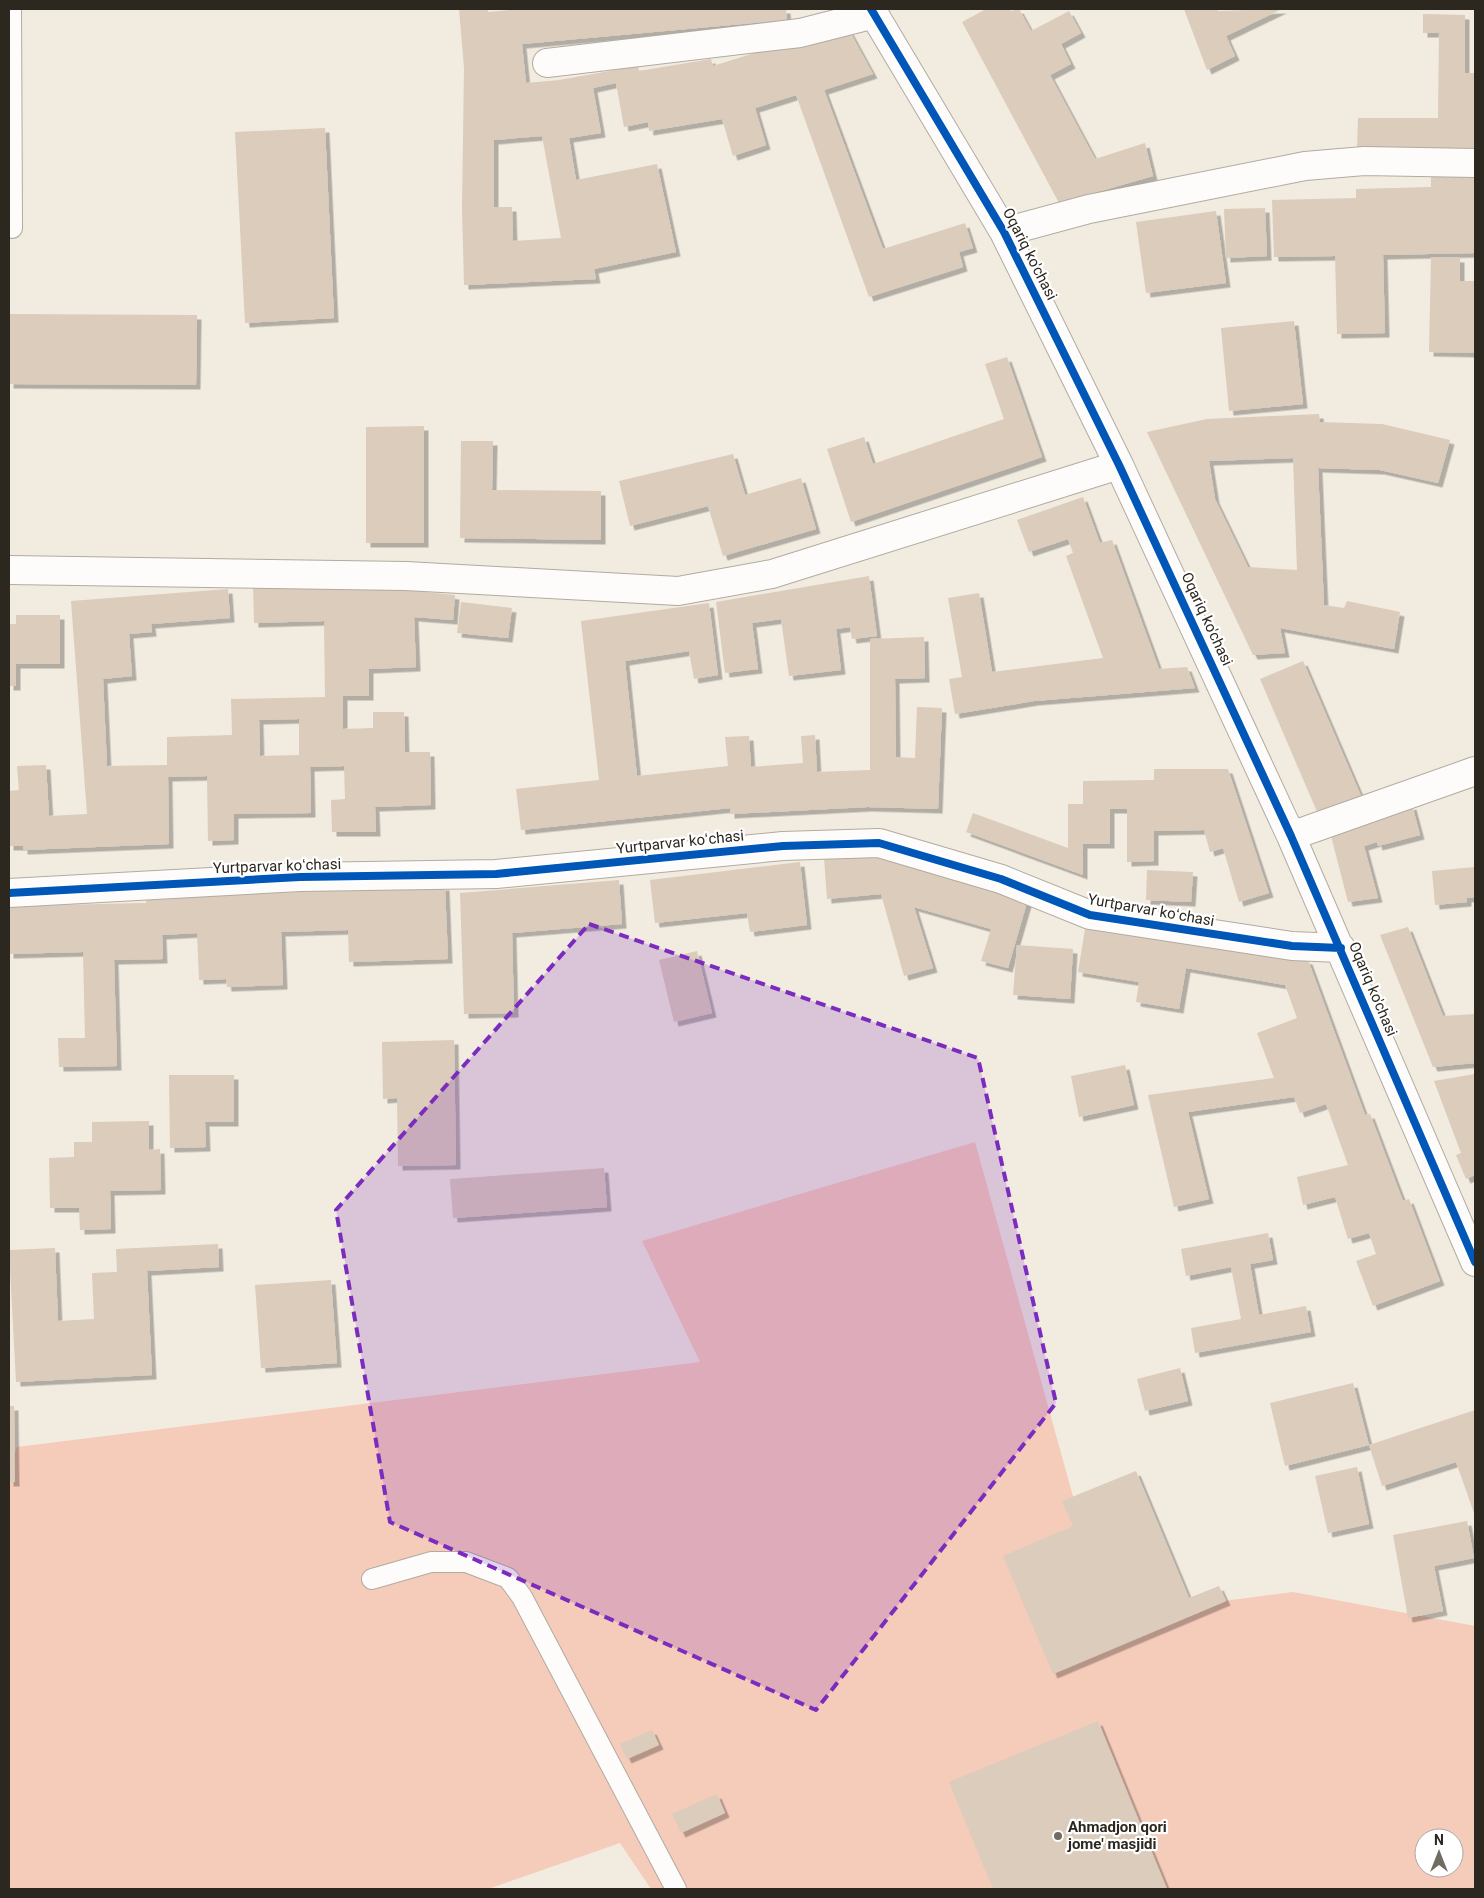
<svg xmlns="http://www.w3.org/2000/svg" width="1484" height="1898" font-family="Roboto,sans-serif">
	<style>
		.green { fill: #f5cbba; fill-rule: evenodd }
		.building { fill: #dbccbc; fill-rule: evenodd; filter: url(#shadow) }
		.lines { fill: none; stroke-linecap: round; stroke-linejoin: round }
		.lane-casing { stroke: #b1aba1; stroke-width: 22 }
		.street-casing { stroke: #b1aba1; stroke-width: 30 }
		.lane { stroke: #fdfcfa; stroke-width: 20 }
		.street { stroke: #fdfcfa; stroke-width: 28 }
		.cycleway-casing { stroke: #fff; stroke-width: 11 }
		.cycleway { stroke: #0057b8; stroke-width: 8 }
		.marked { fill: #7b2cbf; fill-opacity: 0.2; stroke: #7b2cbf; stroke-width: 4; stroke-dasharray: 10 6; stroke-linejoin: round }
		.poi-dot { fill: #716c62; stroke: #fff; stroke-width: 2 }
		.labels { text-anchor: middle; dominant-baseline: central; stroke-width: 4.5; stroke-linejoin: round; paint-order: stroke }
		.street-label { font-size: 15px; fill: #2c271f; stroke: #fff }
		.poi-label { font-size: 15px; font-weight: bold; fill: #2c271f; stroke: #fff; text-anchor: start }
	</style>
	<defs>
		<filter id="shadow"><feDropShadow dx="4.5" dy="4.5" stdDeviation="0" flood-color="#0004"/></filter>
	</defs>
	<rect width="100%" height="100%" fill="#f2ebdf"/>
	<path class="green" d="M 975,1142 L 1106,1616 L 1293,1592 L 1475,1626 L 1475,1889 L 651,1889 L 620,1843 L 488,1889 L 9,1889 L 9,1467 L 17,1447 L 700,1362 L 642,1241 ZM 1424,1838 L 1454,1838 L 1454,1868 L 1424,1868 Z"/>
	<path class="building" d="M 459,9 L 488,9 L 488,12 L 522,9 L 786,9 L 787,20 L 522,44 L 526,83 L 559,80 L 638,66 L 639,71 L 711,59 L 713,66 L 780,45 L 782,51 L 849,30 L 873,74 L 824,90 L 883,249 L 965,223 L 973,248 L 959,252 L 963,267 L 869,297 L 796,95 L 755,108 L 766,145 L 733,156 L 722,119 L 649,131 L 648,122 L 624,127 L 616,83 L 593,88 L 601,133 L 569,138 L 576,180 L 657,164 L 676,252 L 594,269 L 596,279 L 464,285 L 462,209 L 464,68 ZM 542,136 L 561,238 L 513,241 L 512,207 L 494,207 L 494,140 Z
		M 986,9 L 1009,9 L 1011,11 L 1019,9 L 1031,31 L 1069,11 L 1081,33 L 1061,44 L 1071,64 L 1050,75 L 1095,159 L 1145,143 L 1153,176 L 1059,203 L 962,22 Z
		M 1184,9 L 1218,9 L 1218,11 L 1282,9 L 1226,36 L 1235,56 L 1207,70 Z
		M 1423,14 L 1465,15 L 1465,73 L 1475,73 L 1475,149 L 1357,149 L 1358,118 L 1438,118 L 1439,33 L 1423,33 Z
		M 325,128 L 334,318 L 245,323 L 235,132 Z
		M 1475,174 L 1475,253 L 1383,255 L 1385,333 L 1337,334 L 1335,256 L 1274,257 L 1272,200 L 1356,198 L 1356,189 L 1431,187 L 1431,175 Z
		M 1265,208 L 1267,256 L 1226,258 L 1224,209 Z
		M 1216,211 L 1226,283 L 1146,293 L 1136,222 Z
		M 1431,257 L 1460,258 L 1460,281 L 1475,281 L 1475,353 L 1429,352 Z
		M 9,314 L 197,315 L 196,385 L 9,384 Z
		M 1294,321 L 1303,404 L 1229,411 L 1221,328 Z
		M 1007,357 L 1042,457 L 851,522 L 827,449 L 864,437 L 873,464 L 1004,419 L 985,364 Z
		M 1319,414 L 1320,422 L 1382,424 L 1450,440 L 1438,483 L 1380,470 L 1318,468 L 1324,605 L 1344,608 L 1347,601 L 1400,612 L 1394,649 L 1280,628 L 1285,653 L 1253,655 L 1147,432 L 1207,419 ZM 1293,458 L 1297,570 L 1248,567 L 1215,499 L 1209,461 Z
		M 424,426 L 424,543 L 366,543 L 366,427 Z
		M 461,441 L 493,441 L 492,490 L 601,491 L 601,540 L 460,538 Z
		M 733,454 L 745,495 L 801,478 L 816,529 L 723,556 L 708,506 L 630,526 L 619,481 Z
		M 1083,497 L 1100,543 L 1112,540 L 1159,669 L 1187,667 L 1195,688 L 1034,701 L 955,714 L 949,679 L 962,677 L 948,598 L 979,593 L 992,672 L 1103,658 L 1066,556 L 1073,553 L 1068,539 L 1029,552 L 1017,520 Z
		M 869,576 L 877,636 L 852,639 L 850,627 L 836,629 L 841,670 L 789,676 L 781,619 L 752,623 L 758,669 L 725,673 L 716,602 Z
		M 253,585 L 366,586 L 455,595 L 453,620 L 414,617 L 416,667 L 369,669 L 369,696 L 343,696 L 343,729 L 373,728 L 373,712 L 404,712 L 405,752 L 430,752 L 431,805 L 375,807 L 376,832 L 332,832 L 331,800 L 345,799 L 344,766 L 310,767 L 311,813 L 234,814 L 234,840 L 208,841 L 207,776 L 168,777 L 169,844 L 23,850 L 23,846 L 9,846 L 9,791 L 19,790 L 17,766 L 46,765 L 49,816 L 87,814 L 71,601 L 228,589 L 230,618 L 151,624 L 152,632 L 129,634 L 132,676 L 103,679 L 107,766 L 167,765 L 167,737 L 232,735 L 231,699 L 325,697 L 324,621 L 254,623 ZM 299,719 L 299,755 L 260,756 L 259,720 Z
		M 461,602 L 512,608 L 508,638 L 457,633 Z
		M 709,603 L 718,675 L 694,679 L 689,651 L 625,661 L 637,776 L 728,766 L 725,737 L 749,736 L 751,767 L 803,763 L 801,736 L 815,735 L 817,772 L 870,770 L 870,639 L 924,637 L 925,678 L 895,679 L 896,757 L 915,758 L 917,707 L 942,708 L 938,809 L 868,807 L 730,814 L 730,808 L 521,830 L 516,789 L 599,780 L 581,621 Z
		M 16,615 L 60,615 L 60,664 L 16,664 L 16,686 L 9,686 L 9,624 L 16,624 Z
		M 1303,661 L 1361,796 L 1318,814 L 1260,679 Z
		M 1154,769 L 1228,769 L 1269,893 L 1239,902 L 1223,848 L 1210,852 L 1204,830 L 1154,831 L 1154,861 L 1127,862 L 1127,809 L 1110,809 L 1110,844 L 1083,844 L 1083,875 L 966,832 L 973,813 L 1068,848 L 1068,804 L 1083,804 L 1083,781 L 1154,780 Z
		M 1412,805 L 1420,835 L 1378,846 L 1377,842 L 1364,846 L 1378,898 L 1348,902 L 1329,828 Z
		M 873,855 L 1028,899 L 1008,968 L 981,961 L 991,929 L 914,907 L 933,968 L 904,976 L 881,894 L 827,899 L 824,858 Z
		M 800,862 L 807,925 L 750,932 L 747,913 L 655,923 L 650,880 Z
		M 1475,867 L 1475,897 L 1467,898 L 1467,902 L 1435,905 L 1432,871 Z
		M 1147,870 L 1193,872 L 1191,902 L 1146,900 Z
		M 619,880 L 622,924 L 512,933 L 514,1013 L 464,1014 L 460,893 Z
		M 445,886 L 448,959 L 349,962 L 348,930 L 281,932 L 283,985 L 227,987 L 226,979 L 199,980 L 197,933 L 162,935 L 163,959 L 114,960 L 117,1066 L 59,1067 L 58,1038 L 85,1038 L 83,952 L 9,954 L 9,906 L 146,903 L 146,898 Z
		M 1086,923 L 1308,960 L 1365,1115 L 1370,1114 L 1403,1201 L 1409,1199 L 1440,1281 L 1373,1306 L 1356,1261 L 1376,1254 L 1369,1233 L 1348,1239 L 1335,1197 L 1303,1205 L 1297,1177 L 1348,1165 L 1326,1104 L 1300,1113 L 1294,1097 L 1188,1112 L 1209,1199 L 1174,1207 L 1148,1095 L 1274,1078 L 1257,1033 L 1297,1018 L 1285,985 L 1186,968 L 1179,1009 L 1136,1002 L 1139,982 L 1078,972 Z
		M 1408,927 L 1443,1016 L 1475,1014 L 1475,1063 L 1433,1067 L 1380,935 Z
		M 1017,945 L 1073,949 L 1070,999 L 1013,995 Z
		M 697,951 L 712,1013 L 674,1022 L 659,960 Z
		M 454,1040 L 456,1165 L 398,1166 L 397,1098 L 383,1099 L 382,1042 Z
		M 1125,1065 L 1134,1105 L 1079,1117 L 1071,1076 Z
		M 1475,1074 L 1475,1175 L 1466,1179 L 1456,1155 L 1461,1153 L 1434,1081 Z
		M 169,1075 L 234,1075 L 234,1122 L 205,1122 L 206,1147 L 170,1148 Z
		M 149,1121 L 149,1150 L 160,1149 L 161,1190 L 110,1191 L 111,1229 L 80,1230 L 79,1208 L 50,1208 L 49,1158 L 74,1157 L 74,1142 L 92,1142 L 92,1122 Z
		M 604,1168 L 607,1207 L 453,1218 L 450,1179 Z
		M 1268,1233 L 1273,1260 L 1250,1264 L 1259,1315 L 1306,1306 L 1311,1332 L 1195,1353 L 1191,1328 L 1241,1319 L 1231,1267 L 1186,1276 L 1181,1249 Z
		M 218,1244 L 219,1267 L 147,1271 L 152,1375 L 16,1382 L 9,1250 L 55,1248 L 58,1321 L 94,1319 L 92,1273 L 117,1272 L 116,1249 Z
		M 331,1280 L 337,1363 L 261,1368 L 255,1285 Z
		M 1180,1368 L 1188,1401 L 1145,1411 L 1137,1379 Z
		M 1353,1383 L 1369,1445 L 1475,1410 L 1475,1516 L 1456,1462 L 1382,1486 L 1369,1445 L 1285,1466 L 1270,1403 Z
		M 9,1406 L 14,1406 L 15,1482 L 9,1482 Z
		M 1357,1467 L 1369,1524 L 1328,1533 L 1315,1476 Z
		M 1136,1471 L 1189,1598 L 1219,1586 L 1226,1601 L 1053,1674 L 1003,1556 L 1073,1526 L 1062,1501 Z
		M 1467,1521 L 1474,1558 L 1434,1566 L 1443,1611 L 1408,1618 L 1393,1535 Z
		M 1098,1721 L 1167,1889 L 993,1889 L 949,1782 Z
		M 652,1730 L 659,1745 L 627,1759 L 620,1744 Z
		M 717,1794 L 725,1813 L 681,1833 L 672,1814 Z"/>
	<g class="lines">
		<g class="lane-casing">
			<path id="lane" d="M 11,9 L 12,228
				M 372,1579 L 431,1562 L 466,1562 L 508,1578 L 522,1597 L 676,1889"/>
		</g>
		<g class="street-casing">
			<path id="street" d="M 871,9 L 1004,232 L 1119,465 L 1291,836 L 1475,1262
				M 547,63 L 800,33 L 875,14
				M 1004,232 L 1089,209 L 1305,166 L 1364,161 L 1475,163
				M 9,570 L 406,576 L 678,591 L 772,574 L 1119,465
				M 1291,836 L 1475,771
				M 9,893 L 300,877 L 496,874 L 783,846 L 879,843 L 1001,879 L 1090,915 L 1292,946 L 1341,948"/>
		</g>
		<use href="#lane" class="lane"/>
		<use href="#street" class="street"/>
		<g class="cycleway-casing">
			<path id="cycleway" d="M 871,9 L 1004,232 L 1119,465 L 1291,836 L 1475,1262
				M 9,893 L 300,877 L 496,874 L 783,846 L 879,843 L 1001,879 L 1090,915 L 1292,946 L 1341,948"/>
		</g>
		<use href="#cycleway" class="cycleway"/>
	</g>
	<path class="marked" d="M 589,924 L 978,1058 L 1056,1403 L 816,1710 L 390,1522 L 336,1210 Z"/>
	<circle class="poi-dot" cx="1058" cy="1836" r="5"/>
	<g class="labels">
		<g class="street-label">
			<text transform="translate(1030 254) rotate(63)">Oqariq ko'chasi</text>
			<text transform="translate(1207 619) rotate(65)">Oqariq ko'chasi</text>
			<text transform="translate(680 842) rotate(-6)">Yurtparvar koʻchasi</text>
			<text transform="translate(277 866) rotate(-2)">Yurtparvar koʻchasi</text>
			<text transform="translate(1151 910) rotate(10)">Yurtparvar koʻchasi</text>
			<text transform="translate(1373 989) rotate(67)">Oqariq ko'chasi</text>
		</g>
		<g class="poi-label">
			<text x="1068" y="1827">Ahmadjon qori<tspan x="1068" dy="17">jome' masjidi</tspan></text>
		</g>
	</g>
	<rect width="1484" height="1898" fill="none" stroke="#2c271f" stroke-width="20"/>
	<g transform="translate(1439 1853)"><circle r="24" fill="#ffffff" stroke="#aba9a5"/>
	<path d="M0-4L9 19L0 12L-9 19Z" fill="#716c62"/>
	<text y="-8" font-size="14" font-weight="bold" text-anchor="middle" fill="#2c271f">N</text>
	</g>
</svg>
